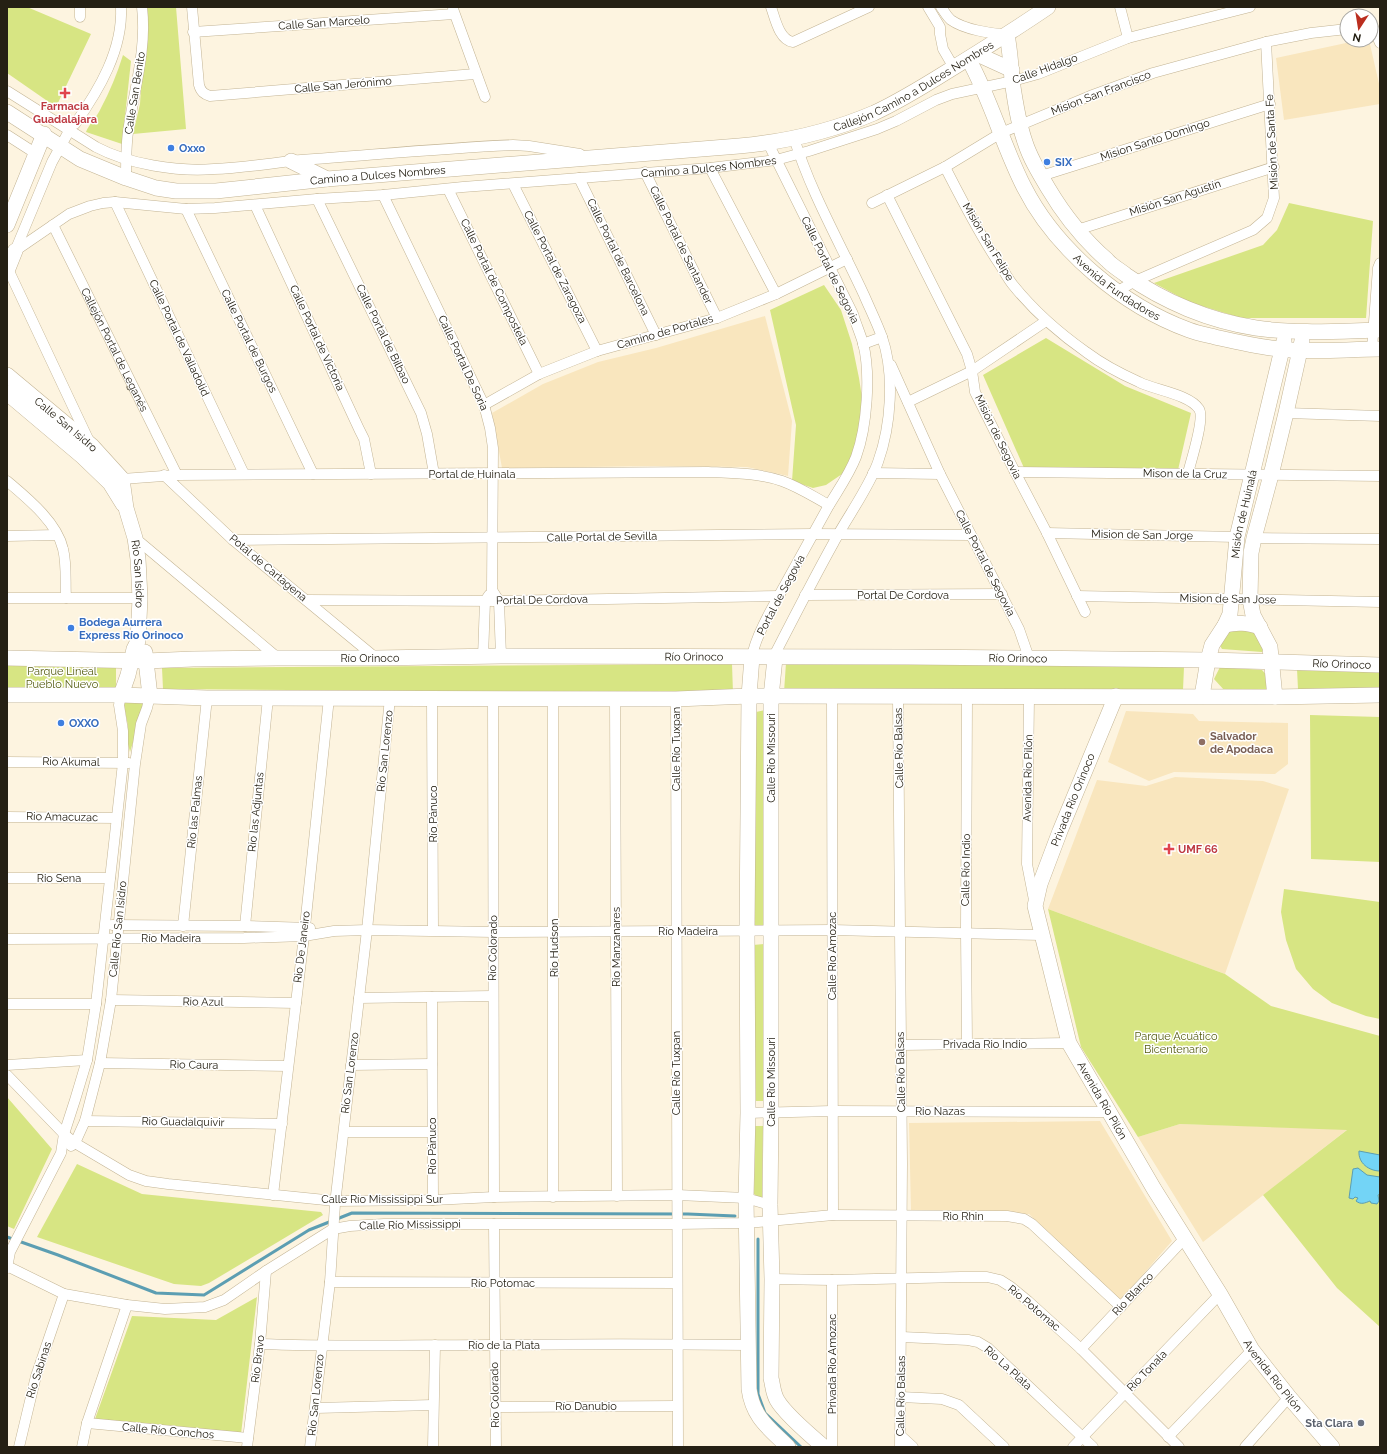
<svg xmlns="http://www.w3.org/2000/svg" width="1387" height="1454" font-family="Raleway,sans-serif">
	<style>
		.built { fill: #f9e6be }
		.green { fill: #d7e583 }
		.water { fill: #73d4f6; stroke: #5c9eb2 }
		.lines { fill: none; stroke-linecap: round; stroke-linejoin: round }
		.stream { stroke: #5c9eb2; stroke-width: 3 }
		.street-casing { stroke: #c3b494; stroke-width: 11 }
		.secondary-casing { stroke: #c3b494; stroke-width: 16 }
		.street { stroke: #fff; stroke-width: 10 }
		.secondary { stroke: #fff; stroke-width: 15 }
		.health-dot { fill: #e0444e; stroke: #fff; stroke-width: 1.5 }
		.shop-dot { fill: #3f7fe0; stroke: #fff; stroke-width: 1.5 }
		.education-dot { fill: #8d6e63; stroke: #fff; stroke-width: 1.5 }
		.worship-dot { fill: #6b7280; stroke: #fff; stroke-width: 1.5 }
		.labels { text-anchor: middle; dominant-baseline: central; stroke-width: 3; stroke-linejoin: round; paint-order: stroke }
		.street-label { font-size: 11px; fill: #252014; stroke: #fff }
		.health-label { font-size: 11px; font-weight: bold; fill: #be3a42; stroke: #fff }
		.shop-label { font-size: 11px; font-weight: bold; fill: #366cbe; stroke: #fff; text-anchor: start }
		.park-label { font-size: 11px; fill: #565d12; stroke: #fff }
		.education-label { font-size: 11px; font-weight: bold; fill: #785e54; stroke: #fff; text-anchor: start }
		.worship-label { font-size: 11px; font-weight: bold; fill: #5b616d; stroke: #fff; text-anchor: end }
	</style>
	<rect width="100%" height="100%" fill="#fdf4e0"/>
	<path class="built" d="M 1360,40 L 1369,40 L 1380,88 L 1380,104 L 1284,120 L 1276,58 Z
		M 765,316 L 792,421 L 788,476 L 747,467 L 655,466 L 502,468 L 492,413 L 543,384 L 598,362 L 656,348 Z
		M 1126,711 L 1193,714 L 1199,721 L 1288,723 L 1288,764 L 1275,774 L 1174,772 L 1149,781 L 1108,762 Z
		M 1175,777 L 1263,781 L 1289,789 L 1225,974 L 1048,909 L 1097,780 L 1146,786 Z
		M 1100,1121 L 1172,1241 L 1120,1301 L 1029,1214 L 911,1211 L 909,1123 Z
		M 1180,1124 L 1348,1129 L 1203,1242 L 1138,1137 Z"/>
	<path class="green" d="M 7,7 L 27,7 L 91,34 L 56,107 L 7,73 Z
		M 146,7 L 176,7 L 186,129 L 133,134 L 140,104 Z
		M 123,55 L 131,61 L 122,144 L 86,132 C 89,124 97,117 101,108 C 110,91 117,74 123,55 Z
		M 1289,203 L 1373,221 L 1366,318 L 1241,318 L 1189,302 L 1154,283 L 1263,245 L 1277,230 Z
		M 824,285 L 841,310 L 852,344 L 859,378 L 863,404 L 853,459 L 845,472 L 826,485 L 813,488 L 792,481 L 796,425 L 770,310 Z
		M 1046,338 L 1125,386 L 1191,413 L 1178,470 L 1024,468 L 983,375 Z
		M 1242,628 L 1257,633 L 1264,649 L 1262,652 L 1222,649 L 1219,644 C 1223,634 1231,629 1242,628 Z
		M 786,663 L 1184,667 L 1183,690 L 784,692 Z
		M 732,664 L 733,693 L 163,689 L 162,668 Z
		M 7,665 L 116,665 L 116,689 L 7,689 Z
		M 1220,667 L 1262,670 L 1270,679 L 1267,689 L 1259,692 L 1225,691 L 1214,679 Z
		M 1297,669 L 1380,670 L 1380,689 L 1298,689 Z
		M 123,701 L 146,701 L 130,752 L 128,744 L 128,726 Z
		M 765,710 L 763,925 L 754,927 L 756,712 Z
		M 1310,715 L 1380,717 L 1380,862 L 1311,859 Z
		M 1284,889 L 1380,902 L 1380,1019 L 1366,1016 L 1332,1003 L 1313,989 L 1296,969 L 1286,940 L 1281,912 Z
		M 1048,909 L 1225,974 L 1271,1006 L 1380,1036 L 1380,1327 L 1337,1288 L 1263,1195 L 1347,1130 L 1180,1124 L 1138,1137 L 1081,1047 Z
		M 764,944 L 765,1101 L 752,1101 L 753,945 Z
		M 7,1097 L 52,1149 L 14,1229 L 7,1226 Z
		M 755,1126 L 763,1126 L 762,1200 L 754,1194 Z
		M 77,1164 L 142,1194 L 321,1212 L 323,1215 L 209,1283 L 201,1286 L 174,1284 L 37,1237 Z
		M 257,1297 L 241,1434 L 95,1419 L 132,1316 L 216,1320 Z"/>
	<path class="water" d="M 1359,1151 L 1380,1155 L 1380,1171 C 1369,1171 1358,1163 1359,1151 Z
		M 1358,1168 L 1367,1175 L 1380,1177 L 1380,1194 L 1378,1195 L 1379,1201 L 1377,1204 L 1371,1203 L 1370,1201 C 1365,1203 1361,1205 1356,1201 L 1358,1198 L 1355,1197 L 1353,1199 L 1349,1198 L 1353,1169 Z"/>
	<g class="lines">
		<path class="stream" d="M 7,1237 L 58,1255 L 156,1293 L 204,1295 L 309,1230 L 352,1213 L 688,1214 L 735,1216
			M 758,1239 L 758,1394 L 765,1413 L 801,1447"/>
		<g class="street-casing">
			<g id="street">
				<path d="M 80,7 L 80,17"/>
				<path d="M 192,7 L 199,85 C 201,92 204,94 210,96 L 475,74"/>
				<path d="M 771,7 C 775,18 779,40 793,42 L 869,7"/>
				<path d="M 928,7 L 940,27 L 940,34 L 943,49 L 950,61 L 956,67"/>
				<path d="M 941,7 C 944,11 947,17 951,20 C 965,30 990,33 1007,35"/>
				<path d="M 1120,7 L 1128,38"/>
				<path d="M 453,9 L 485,97"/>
				<path d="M 1373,27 L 1380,43"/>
				<path d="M 193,32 L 454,14"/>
				<path d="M 7,91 L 96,147 C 128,164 177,172 214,169 C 243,168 272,163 301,160 C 372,155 442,148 513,145 L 529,146 L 580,154"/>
				<path d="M 56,121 L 75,124 C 99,90 123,50 121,7"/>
				<path d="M 7,135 L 35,153"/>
				<path d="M 945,167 C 962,200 979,234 1000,265 C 1004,271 1008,279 1013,285 C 1034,311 1059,333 1086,352 C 1102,364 1121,374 1139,382 C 1154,390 1189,394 1199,409 C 1205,418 1191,461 1188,473"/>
				<path d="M 710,168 L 776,294"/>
				<path d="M 645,172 L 717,318"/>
				<path d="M 1041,176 L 1270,104"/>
				<path d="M 126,178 C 126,163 126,147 128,132 C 134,90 147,49 142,7"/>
				<path d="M 579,178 L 656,335"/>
				<path d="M 513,184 L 597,351"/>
				<path d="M 448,189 L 539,374"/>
				<path d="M 383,195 L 484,405 L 490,428 L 493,448 L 492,590 L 499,601 L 501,656"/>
				<path d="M 887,195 L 967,354 L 972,371 L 975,392 L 1015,472 L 1047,533 L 1085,612"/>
				<path d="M 317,199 L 421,413 L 427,434 L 434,474"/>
				<path d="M 115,202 L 244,474"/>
				<path d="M 872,203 L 945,167 L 1001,133 L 1090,96 L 1153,73 L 1266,42 L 1311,33 L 1347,29"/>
				<path d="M 255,205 L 359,429 L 364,439 L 371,474"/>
				<path d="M 186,209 L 313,474"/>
				<path id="s1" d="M 53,225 L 177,475"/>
				<path d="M 1077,230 L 1274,167"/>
				<path id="s2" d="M 15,251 L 69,214 L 90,206 L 103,203 L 115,202 L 186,209 L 215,208 L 317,199 L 383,195 L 463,187 L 710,168 L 776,160 L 809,151 L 877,129 L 896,121 L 936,100 L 952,94 L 1013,81 L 1038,74 L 1128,38 L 1250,7"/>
				<path d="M 15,251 L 52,162 L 69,131"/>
				<path d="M 8,269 L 89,441"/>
				<path d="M 1118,291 L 1135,281 L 1253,230 L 1267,218 L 1274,198 L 1266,42"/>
				<path d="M 863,344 L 882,337"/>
				<path d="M 1372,349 L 1378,268 L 1380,263"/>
				<path d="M 891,365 L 940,474 L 1019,629 L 1029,658"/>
				<path d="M 908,402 L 972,371 L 1046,321"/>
				<path d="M 484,405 L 539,374 L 597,351 L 717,318 L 776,294 L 847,259"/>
				<path d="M 1286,413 L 1380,416"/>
				<path d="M 1015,472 L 1380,476"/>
				<path d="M 873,473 L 940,474"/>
				<path d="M 164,475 L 233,540 L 376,658"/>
				<path d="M 7,481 C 27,498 57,522 63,549 C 67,565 65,582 66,598"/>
				<path d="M 117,481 L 122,479 L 177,475 L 708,472 C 733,473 759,473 782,481 C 799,487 814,497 829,505"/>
				<path d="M 1047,533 L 1237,537"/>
				<path d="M 7,536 L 57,535"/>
				<path d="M 135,538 L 278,658"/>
				<path d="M 1254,538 L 1380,539"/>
				<path d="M 233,540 L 813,534 L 971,535"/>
				<path d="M 805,595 L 1002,594"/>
				<path d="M 1077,596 L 1380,602"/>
				<path d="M 7,598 L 140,598"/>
				<path d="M 306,600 L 499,601 L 779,596"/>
				<path d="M 483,657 L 485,601 L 489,595"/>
				<path d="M 752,657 C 755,636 775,603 786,583 C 800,558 814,532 828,507 C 838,490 849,475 856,457 C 867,427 871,374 863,343 C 860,333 856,324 853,314 L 768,143"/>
				<path d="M 775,658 L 776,652 C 795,615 814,578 834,542 C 847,517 869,488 878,462 C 891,426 895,374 882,337 C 877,323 870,309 864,295 C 840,243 811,193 794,138"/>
				<path d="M 832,696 L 833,1215"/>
				<path d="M 898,697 L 902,1164 L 900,1447"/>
				<path d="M 967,697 L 966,932 L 967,1044"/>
				<path d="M 1029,697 L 1027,864 L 1034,900"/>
				<path d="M 432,699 L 433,930"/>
				<path d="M 493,699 C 493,865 493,1031 494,1197"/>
				<path d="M 553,699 L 553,1197"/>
				<path d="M 615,699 L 617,1196"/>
				<path d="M 676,699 L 678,1447"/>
				<path d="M 7,762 L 129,763"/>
				<path d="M 7,817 L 116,818"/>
				<path d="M 7,878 L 110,878"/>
				<path d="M 112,925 L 245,926 L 310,928"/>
				<path d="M 183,926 L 207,698"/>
				<path d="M 245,926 L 268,698"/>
				<path d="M 7,939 L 244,938 L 304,936 L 334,931 L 367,930 L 494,932 L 832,930 L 1042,935"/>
				<path d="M 432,997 L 433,1200"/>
				<path d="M 359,998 L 492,996"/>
				<path d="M 111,1000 L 296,1003"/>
				<path d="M 7,1004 L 96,1004"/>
				<path d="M 901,1045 L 1069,1043"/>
				<path d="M 100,1063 L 288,1066"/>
				<path d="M 7,1065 L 87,1060"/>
				<path d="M 351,1065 L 432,1064"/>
				<path d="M 7,1075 L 64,1134 L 75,1143 L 129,1175 L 146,1181 L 168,1184 L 335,1201 L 433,1200 L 494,1197 L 677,1195 L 746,1198 L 770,1205"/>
				<path d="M 748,1113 L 832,1111 L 1108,1112"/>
				<path d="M 85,1121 L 282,1124"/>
				<path d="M 344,1132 L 432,1132"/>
				<path d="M 71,1146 L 75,1143 L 85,1121 L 100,1063 L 111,1000 L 135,764 L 141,724 L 147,708 L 150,696"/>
				<path d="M 273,1195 L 304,936 L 329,698"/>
				<path d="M 494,1224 L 496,1447"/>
				<path d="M 7,1266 L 64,1294 L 127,1305 L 165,1309 L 205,1307 L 224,1300 L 266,1271 L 333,1229 L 350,1226 L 384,1224 L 677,1224 L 747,1223 L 833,1215 L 1007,1216 L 1024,1219 L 1032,1224 L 1121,1307"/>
				<path d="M 7,1268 L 10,1252 L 61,1153 L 64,1134 L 75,1100 L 87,1060 L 96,1004 L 123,763 L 123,731 L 119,705 L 121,695"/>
				<path d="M 772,1279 L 832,1280 L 961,1277 L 987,1277 L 1000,1280 L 1011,1287 L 1028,1301 L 1081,1349 L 1179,1447"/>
				<path d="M 330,1282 L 677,1283"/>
				<path d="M 902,1337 L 968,1340 L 978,1342 L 988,1348 L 1093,1447"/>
				<path d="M 260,1344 C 338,1347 415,1345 493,1345 C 578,1344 663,1344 747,1345"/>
				<path d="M 1081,1349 L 1185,1238"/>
				<path d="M 901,1397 L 942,1399 L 959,1405 L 1004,1447"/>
				<path d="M 496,1407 L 677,1406"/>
				<path d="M 316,1408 L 433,1405"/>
				<path d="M 87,1423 L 248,1438"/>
				<path d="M 901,1436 L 913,1447"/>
				<path d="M 1168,1437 L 1252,1350"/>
				<path d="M 19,1447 L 36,1376 L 64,1294"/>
				<path d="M 82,1447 L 87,1423 L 127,1305"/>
				<path d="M 247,1447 L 260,1344 L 266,1271"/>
				<path d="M 310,1447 L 330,1282 L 335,1204 L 367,930 L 390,698"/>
				<path d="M 433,1447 L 435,1345"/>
				<path d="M 832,1447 L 832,1280"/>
				<path d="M 1073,1447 L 1220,1294"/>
				<path d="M 1245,1447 L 1289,1397"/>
			</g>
		</g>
		<g class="secondary-casing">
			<g id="secondary">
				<path d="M 1007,35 C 1010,50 1011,65 1012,80 C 1015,101 1018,122 1025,142 C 1030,158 1039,173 1048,188 C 1064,215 1083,239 1107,260 C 1112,266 1120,270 1126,275 C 1164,302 1210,321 1256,328 C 1297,334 1339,331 1380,330"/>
				<path d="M 977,54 L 1012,70"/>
				<path id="s3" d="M 969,60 C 991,100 1003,146 1024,187 C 1056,250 1123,306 1189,330 C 1197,333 1207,335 1215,337 C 1237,342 1258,347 1280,349 C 1313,353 1347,349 1380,349"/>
				<path id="s4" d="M 7,112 L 80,159 L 126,178 L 156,188 L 176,191 L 216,191 L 327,179 L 739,146 C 784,142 832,131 874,113 C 900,101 924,86 948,71 C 982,50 1016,29 1048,7"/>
				<path d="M 291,161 L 327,179"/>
				<path d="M 7,225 L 44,134"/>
				<path d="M 7,271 L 15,251"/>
				<path id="s5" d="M 7,375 L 92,446 L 122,479 L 126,508 L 135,538 L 138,559 L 140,598 L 138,641 L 134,649 L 128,675 L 121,695"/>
				<path d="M 7,393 L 83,457 L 110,483 L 123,504"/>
				<path d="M 1225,625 C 1238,622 1247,623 1260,627"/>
				<path d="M 145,652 L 150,696"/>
				<path d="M 752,657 L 749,696 L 747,931 L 748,1113 L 746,1198 L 749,1389 C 753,1418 769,1428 788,1447"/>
				<path id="s6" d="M 7,658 L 146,661 L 193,659 L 278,658 L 376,658 L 501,656 L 908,657 L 1208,660 L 1380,665"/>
				<path d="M 775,658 L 771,697 L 771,1113 L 770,1205 L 772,1279 L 771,1378 C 773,1386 773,1393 777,1400 C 785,1414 811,1436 824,1447"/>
				<path d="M 7,695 L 121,695 L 207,698 L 676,699 L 749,696 L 1275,697 L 1380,695"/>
				<path id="s7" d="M 1116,696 L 1060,831 L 1040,884 L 1035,906 L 1069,1043 L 1154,1189 L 1220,1294 L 1252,1350 L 1289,1397 L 1332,1447"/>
				<path id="s8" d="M 1202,696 L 1208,660 L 1212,645 L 1225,625 L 1230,614 L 1237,537 L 1284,341"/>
				<path d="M 1275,697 L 1270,647 L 1253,615 L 1250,599 L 1251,553 L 1254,538 L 1271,475 L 1286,413 L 1302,341"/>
			</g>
		</g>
		<use href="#street" class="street"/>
		<use href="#secondary" class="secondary"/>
	</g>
	<g class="health-dot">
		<path d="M63 87h4v4h4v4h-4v4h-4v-4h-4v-4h4z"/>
		<path d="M1167 843h4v4h4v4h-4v4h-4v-4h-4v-4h4z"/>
	</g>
	<g class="shop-dot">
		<circle cx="171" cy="148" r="4"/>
		<circle cx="1047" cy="162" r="4"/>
		<circle cx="71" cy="628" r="4"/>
		<circle cx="61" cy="723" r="4"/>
	</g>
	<circle class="education-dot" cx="1202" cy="742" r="4"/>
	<circle class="worship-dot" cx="1361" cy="1423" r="4"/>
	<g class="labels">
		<g class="street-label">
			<text transform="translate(324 23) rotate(-4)">Calle San Marcelo</text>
			<text transform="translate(1045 69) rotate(-20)">Calle Hidalgo</text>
			<text transform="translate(343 85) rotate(-5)">Calle San Jerónimo</text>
			<text stroke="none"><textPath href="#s4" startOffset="940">Callejón Camino a Dulces Nombres</textPath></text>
			<text transform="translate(135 93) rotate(-81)">Calle San Benito</text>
			<text transform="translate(1101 93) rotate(-21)">Mision San Francisco</text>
			<text transform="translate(1155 140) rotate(-18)">Mision Santo Domingo</text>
			<text transform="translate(1272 142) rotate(-93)">Misión de Santa Fe</text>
			<text stroke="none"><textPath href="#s2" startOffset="709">Camino a Dulces Nombres</textPath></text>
			<text stroke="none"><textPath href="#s4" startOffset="391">Camino a Dulces Nombres</textPath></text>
			<text transform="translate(1175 198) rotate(-18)">Misión San Agustín</text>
			<text transform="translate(988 242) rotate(59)">Misión San Felipe</text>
			<text transform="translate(681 245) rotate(64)">Calle Portal de Santander</text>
			<text transform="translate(618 257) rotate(64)">Calle Portal de Barcelona</text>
			<text transform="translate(555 267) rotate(63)">Calle Portal de Zaragoza</text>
			<text transform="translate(830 270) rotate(64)">Calle Portal de Segovia</text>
			<text transform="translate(494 282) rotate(64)">Calle Portal de Compostela</text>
			<text stroke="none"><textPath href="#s3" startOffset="277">Avenida Fundadores</textPath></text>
			<text transform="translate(665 332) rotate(-16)">Camino de Portales</text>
			<text transform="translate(383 334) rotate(64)">Calle Portal de Bilbao</text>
			<text transform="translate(179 338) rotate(65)">Calle Portal de Valladolid</text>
			<text transform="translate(317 338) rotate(65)">Calle Portal de Victoria</text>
			<text transform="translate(249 341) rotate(64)">Calle Portal de Burgos</text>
			<text stroke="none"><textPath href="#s1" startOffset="139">Callejón Portal de Leganés</textPath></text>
			<text transform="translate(463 363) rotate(65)">Calle Portal De Soria</text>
			<text stroke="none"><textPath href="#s5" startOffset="77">Calle San Isidro</textPath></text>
			<text transform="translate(998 437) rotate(64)">Misión de Segovia</text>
			<text x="472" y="474">Portal de Huinala</text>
			<text transform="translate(1185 474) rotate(1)">Mison de la Cruz</text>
			<text stroke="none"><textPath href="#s8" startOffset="189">Misión de Huinalá</textPath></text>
			<text transform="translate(1142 535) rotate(1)">Mision de San Jorge</text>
			<text transform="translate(602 537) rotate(-1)">Calle Portal de Sevilla</text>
			<text transform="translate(985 563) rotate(63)">Calle Portal de Segovia</text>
			<text transform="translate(268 568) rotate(40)">Potal de Cartagena</text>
			<text stroke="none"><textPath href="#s5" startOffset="252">Rio San Isidro</textPath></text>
			<text transform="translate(781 595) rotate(-62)">Portal de Segovia</text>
			<text x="903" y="595">Portal De Cordova</text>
			<text transform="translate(1228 599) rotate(1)">Mision de San Jose</text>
			<text transform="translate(542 600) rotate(-1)">Portal De Cordova</text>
			<text stroke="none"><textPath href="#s6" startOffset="687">Río Orinoco</textPath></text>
			<text stroke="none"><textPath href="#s6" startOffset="363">Río Orinoco</textPath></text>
			<text stroke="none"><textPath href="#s6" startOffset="1011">Río Orinoco</textPath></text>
			<text stroke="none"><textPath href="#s6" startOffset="1335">Río Orinoco</textPath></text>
			<text transform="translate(899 748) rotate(-91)">Calle Río Balsas</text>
			<text transform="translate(676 749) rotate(-90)">Calle Río Tuxpan</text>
			<text transform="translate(385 751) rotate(-84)">Río San Lorenzo</text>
			<text transform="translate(771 758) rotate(-90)">Calle Río Missouri</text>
			<text transform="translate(71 762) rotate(1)">Rio Akumal</text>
			<text transform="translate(1028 778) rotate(-89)">Avenida Río Pilón</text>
			<text transform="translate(1073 800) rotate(-68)">Privada Río Orinoco</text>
			<text transform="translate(195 812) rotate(-84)">Rio las Palmas</text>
			<text transform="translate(256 812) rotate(-84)">Rio las Adjuntas</text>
			<text transform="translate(433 814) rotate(-90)">Río Pánuco</text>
			<text transform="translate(62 817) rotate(1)">Rio Amacuzac</text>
			<text transform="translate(966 870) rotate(-89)">Calle Río Indio</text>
			<text x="59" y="878">Rio Sena</text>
			<text transform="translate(118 929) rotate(-84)">Calle Rio San Isidro</text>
			<text x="688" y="931">Río Madeira</text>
			<text x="171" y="938">Río Madeira</text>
			<text transform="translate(302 947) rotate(-83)">Rio De Janeiro</text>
			<text transform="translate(616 947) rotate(-90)">Rio Manzanares</text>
			<text transform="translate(493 948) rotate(-89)">Río Colorado</text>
			<text transform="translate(554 948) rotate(-90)">Rio Hudson</text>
			<text transform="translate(832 956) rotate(-90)">Calle Río Amozac</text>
			<text transform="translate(203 1002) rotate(1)">Rio Azul</text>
			<text x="985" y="1044">Privada Rio Indio</text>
			<text transform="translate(194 1065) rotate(1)">Rio Caura</text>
			<text transform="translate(901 1072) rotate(-91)">Calle Río Balsas</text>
			<text transform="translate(350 1073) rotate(-83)">Río San Lorenzo</text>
			<text transform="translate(676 1073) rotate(-90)">Calle Río Tuxpan</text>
			<text transform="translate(771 1082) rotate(-90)">Calle Río Missouri</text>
			<text stroke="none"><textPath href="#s7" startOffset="433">Avenida Río Pilón</textPath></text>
			<text x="940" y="1111">Rio Nazas</text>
			<text transform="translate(183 1122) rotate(1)">Rio Guadalquivir</text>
			<text transform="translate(432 1146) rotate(-90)">Río Pánuco</text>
			<text x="382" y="1199">Calle Río Mississippi Sur</text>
			<text x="963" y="1216">Rio Rhin</text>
			<text transform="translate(410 1225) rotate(-1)">Calle Río Mississippi</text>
			<text x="503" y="1283">Río Potomac</text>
			<text transform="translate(1133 1294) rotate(-47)">Rio Blanco</text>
			<text transform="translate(1034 1308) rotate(40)">Río Potomac</text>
			<text x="504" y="1345">Río de la Plata</text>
			<text transform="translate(258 1359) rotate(-83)">Río Bravo</text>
			<text transform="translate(832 1364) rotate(-90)">Privada Rio Amozac</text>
			<text transform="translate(1008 1368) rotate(42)">Rio La Plata</text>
			<text transform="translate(39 1370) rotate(-72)">Río Sabinas</text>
			<text transform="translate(1147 1371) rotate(-46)">Rio Tonala</text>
			<text stroke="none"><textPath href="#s7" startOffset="757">Avenida Río Pilón</textPath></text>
			<text transform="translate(316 1395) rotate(-84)">Río San Lorenzo</text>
			<text transform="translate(495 1395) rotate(-91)">Río Colorado</text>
			<text transform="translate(901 1396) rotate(-89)">Calle Río Balsas</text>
			<text x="586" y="1406">Río Danubio</text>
			<text transform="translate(168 1431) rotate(5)">Calle Río Conchos</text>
		</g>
		<g class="health-label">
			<text x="65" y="106">Farmacia<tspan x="65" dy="13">Guadalajara</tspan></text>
			<text x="1178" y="849" text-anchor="start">UMF 66</text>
		</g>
		<g class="shop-label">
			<text x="179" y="148">Oxxo</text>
			<text x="1055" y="162">SIX</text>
			<text x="79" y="622">Bodega Aurrera<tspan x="79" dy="13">Express Río Orinoco</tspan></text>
			<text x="69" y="723">OXXO</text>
		</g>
		<g class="park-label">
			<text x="62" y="671">Parque Lineal<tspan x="62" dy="13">Pueblo Nuevo</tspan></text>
			<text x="1176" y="1036">Parque Acuático<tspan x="1176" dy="13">Bicentenario</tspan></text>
		</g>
		<g class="education-label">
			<text x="1210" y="736">Salvador<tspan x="1210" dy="13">de Apodaca</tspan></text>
		</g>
		<g class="worship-label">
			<text x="1353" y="1423">Sta Clara</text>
		</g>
	</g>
	<rect width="1387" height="1454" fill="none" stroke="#252014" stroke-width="16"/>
	<g transform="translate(1359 28) rotate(192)"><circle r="19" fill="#ffffff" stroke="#a8a6a1"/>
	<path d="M0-3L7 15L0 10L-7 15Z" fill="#bb2e1f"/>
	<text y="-6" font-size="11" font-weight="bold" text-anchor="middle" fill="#252014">N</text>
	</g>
</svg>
